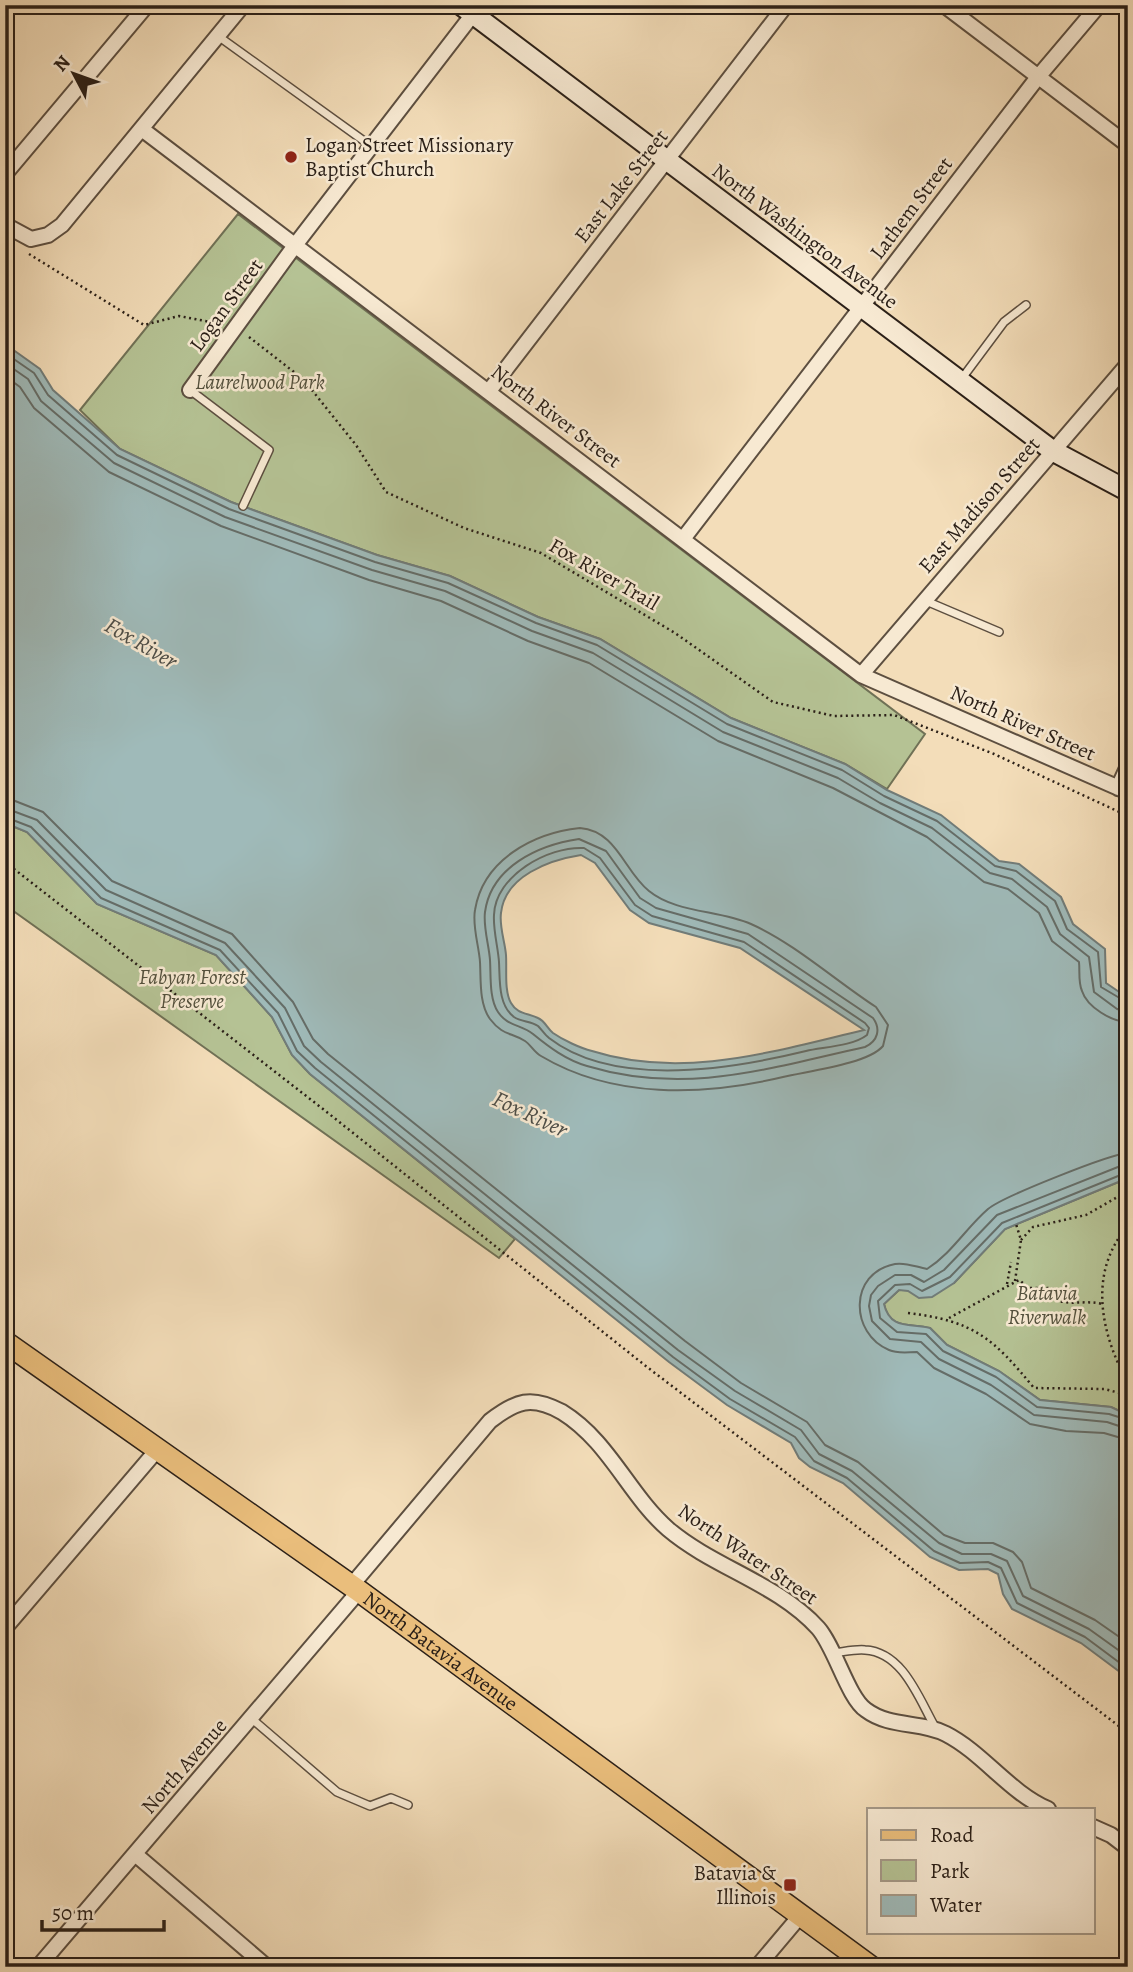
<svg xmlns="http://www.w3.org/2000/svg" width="1133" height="1972" font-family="Alegreya,serif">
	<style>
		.green { fill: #b5c294; stroke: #707156; stroke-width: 2 }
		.water { fill: #9fbab9; stroke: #717c79; stroke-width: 2; fill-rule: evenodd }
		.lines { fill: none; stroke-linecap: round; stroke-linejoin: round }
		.shore { stroke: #656d68; stroke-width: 2 }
		.service-casing { stroke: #5d4f40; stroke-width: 10 }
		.minor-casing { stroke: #5d4f40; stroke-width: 18 }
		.secondary-casing { stroke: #2b2018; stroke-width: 23 }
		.primary-casing { stroke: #2b2018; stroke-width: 24 }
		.path { stroke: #2b2018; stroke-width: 2.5; stroke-dasharray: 2 3.5; stroke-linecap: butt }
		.service { stroke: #f7e9d2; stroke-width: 7 }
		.minor { stroke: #f7e9d2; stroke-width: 14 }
		.secondary { stroke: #f7e9d2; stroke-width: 19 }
		.primary { stroke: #eabe7c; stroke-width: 21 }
		.poi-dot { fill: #8f2418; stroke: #f7e9d2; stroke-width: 2.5 }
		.labels { text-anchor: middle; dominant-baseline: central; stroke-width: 5; stroke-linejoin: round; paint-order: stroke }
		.poi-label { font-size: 21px; fill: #2b2018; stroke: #f7e9d2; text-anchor: start }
		.street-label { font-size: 21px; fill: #2b2018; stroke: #f7e9d2 }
		.park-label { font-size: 21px; font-style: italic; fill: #54513d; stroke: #f7e9d2 }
		.water-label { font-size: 23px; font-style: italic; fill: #4e4e48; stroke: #f7e9d2 }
	</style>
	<rect width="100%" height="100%" fill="#f3ddb9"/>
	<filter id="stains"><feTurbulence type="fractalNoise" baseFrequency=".00286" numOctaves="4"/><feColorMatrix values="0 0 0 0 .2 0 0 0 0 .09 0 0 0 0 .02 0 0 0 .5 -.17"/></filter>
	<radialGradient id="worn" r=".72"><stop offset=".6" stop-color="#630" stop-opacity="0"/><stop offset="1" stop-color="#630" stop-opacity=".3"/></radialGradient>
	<path class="green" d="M 238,214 L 925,734 L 887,789 L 845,764 L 731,718 L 600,639 L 538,617 L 450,576 L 377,555 L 231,502 L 120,449 L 80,410 Z
		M 5,823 L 27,832 L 97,904 L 216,955 L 272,1017 L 292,1055 L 310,1074 L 515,1239 L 499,1258 L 5,905 Z
		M 1128,1178 L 1128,1415 L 1111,1407 L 1040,1400 L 999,1371 L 947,1345 L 930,1328 C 910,1323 889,1330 884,1304 L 899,1290 L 954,1283 L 1005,1229 Z"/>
	<path class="water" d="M 5,344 L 40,369 L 53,390 L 120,449 L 231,502 L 377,555 L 450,576 L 538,617 L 600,639 L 731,718 L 845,764 L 887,790 L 941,815 L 999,861 L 1019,864 L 1061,897 L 1073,924 L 1105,949 L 1106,983 L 1128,998 L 1128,1178 L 1005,1229 L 954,1283 L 932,1297 L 919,1298 L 908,1291 L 899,1290 L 884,1304 C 890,1330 910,1323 930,1328 L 947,1345 L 999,1371 L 1040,1400 L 1111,1407 L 1128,1415 L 1128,1678 L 1081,1643 L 1012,1609 L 1003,1594 L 998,1574 L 988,1569 L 959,1570 L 930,1557 L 843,1483 L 810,1467 L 799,1458 L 791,1443 L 727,1405 L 669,1362 L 310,1074 L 292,1055 L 272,1017 L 216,955 L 97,904 L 27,832 L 5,823 ZM 581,855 L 595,863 L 630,910 L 649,923 L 740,948 L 864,1030 C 774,1051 683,1080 592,1051 C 580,1048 563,1040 553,1033 C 547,1028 545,1021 538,1018 C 528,1013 517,1014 511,1003 C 504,991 507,969 506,955 C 505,942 499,926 501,913 C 505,876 549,860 581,855 Z"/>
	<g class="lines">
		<path class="shore" d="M 5,353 L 34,373 L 48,395 L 117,455 L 229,509 L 375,562 L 448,583 L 536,623 L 597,645 L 727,724 L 842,770 L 884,796 L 937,821 L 995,866 L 1016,871 L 1055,901 L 1067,929 L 1098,952 L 1101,987 L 1128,1003
			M 5,363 L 28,379 L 41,401 L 114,463 L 225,517 L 372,570 L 445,591 L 532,631 L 593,653 L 723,732 L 838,778 L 880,803 L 932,828 L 990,873 L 1012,879 L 1047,907 L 1060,934 L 1089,957 L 1094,992 L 1117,1009 L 1128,1012
			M 5,376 L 20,387 L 34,408 L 109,472 L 221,526 L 369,580 L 441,601 L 528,641 L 589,663 L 718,741 L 833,788 L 927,837 L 984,882 L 1008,889 L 1039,913 L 1052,941 L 1079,962 C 1080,971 1078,982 1082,991 C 1087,1007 1112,1022 1128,1022
			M 5,797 L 43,812 L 112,881 L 232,934 L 293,1002 L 313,1039 L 328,1054 L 685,1341 L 741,1383 L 807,1422 L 825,1445 L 858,1462 L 944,1535 L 965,1543 L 993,1543 L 1013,1552 L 1022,1562 L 1031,1588 L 1095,1620 L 1128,1643
			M 5,808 L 37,820 L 106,890 L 225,943 L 285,1008 L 304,1046 L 321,1062 L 678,1350 L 735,1391 L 801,1430 L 819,1454 L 852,1471 L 939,1543 L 962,1554 L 991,1554 L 1007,1561 L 1023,1596 L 1089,1629 L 1128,1657
			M 5,817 L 31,827 L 101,898 L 220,950 L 278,1013 L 297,1051 L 315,1068 L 673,1357 L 730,1399 L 795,1437 L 814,1461 L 847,1478 L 934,1551 L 960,1563 L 988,1562 L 1001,1568 L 1017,1603 L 1085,1637 L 1128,1669
			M 580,828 C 617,831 624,871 649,891 C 676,913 719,910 751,924 C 794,943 836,981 876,1007 L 888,1025 L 883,1046 C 868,1064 808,1071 783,1077 C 703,1096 613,1099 541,1056 C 534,1052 531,1045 525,1041 C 511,1032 503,1036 490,1019 C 479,1004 481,980 480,962 C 479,946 472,926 475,910 C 483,860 533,833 580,828 Z
			M 579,839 L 606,851 L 640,898 L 656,908 L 748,934 L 873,1018 C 881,1029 878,1041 865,1047 C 769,1068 686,1096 587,1066 C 566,1060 549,1047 533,1034 C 521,1024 508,1027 498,1012 C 489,999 491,975 490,960 C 489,945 483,927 485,912 C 491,867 538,845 579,839 Z
			M 584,848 L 600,858 L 635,905 L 652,916 L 744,942 L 865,1023 L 869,1028 L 867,1035 C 853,1046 824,1047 806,1051 C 732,1069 615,1089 549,1038 C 545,1035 542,1030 538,1026 C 531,1021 521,1022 514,1017 C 498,1005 500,980 499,962 C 498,947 493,930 494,915 C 495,876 548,846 584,848 Z
			M 1128,1153 C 1110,1154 1002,1197 988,1209 C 966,1228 952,1253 927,1269 C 916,1267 906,1262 895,1264 C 848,1273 850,1334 889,1350 C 898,1354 908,1352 917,1352 L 934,1368 L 986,1394 L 1030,1424 L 1066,1431 L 1104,1433 L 1128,1440
			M 1128,1163 L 997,1215 L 944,1270 L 924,1282 L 911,1275 L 895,1275 L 878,1286 L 871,1295 L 869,1306 L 872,1321 L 890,1339 L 921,1342 L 939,1359 L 991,1385 L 1034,1415 L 1107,1422 L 1128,1429
			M 1128,1172 L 1002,1223 L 950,1277 L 922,1291 L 910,1284 L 895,1285 L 878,1301 L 880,1318 L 897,1332 L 926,1334 L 943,1351 L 996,1377 L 1037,1407 L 1109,1414 L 1128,1420"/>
		<g class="service-casing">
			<path id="service" d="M 218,36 L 371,146
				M 960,381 L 1004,322 L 1026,305
				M 190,390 L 269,450 L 243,506
				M 926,601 L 999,632
				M 833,1653 C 843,1652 855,1649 865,1650 C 903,1652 919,1699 935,1727
				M 252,1719 L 337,1792 L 370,1806 L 391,1798 L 408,1805"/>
		</g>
		<g class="minor-casing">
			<path id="minor" d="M 944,5 L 1128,145
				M 143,130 L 861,675 L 1128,792
				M 5,174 L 147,5
				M 5,225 L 31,239 L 48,235 L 62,225 L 243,5
				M 190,390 L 296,244 L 480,5
				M 489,391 L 786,5
				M 683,539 L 1038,77 L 1099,5
				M 861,675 L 1128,364
				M 1118,788 L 1128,766
				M 351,1586 L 490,1421 C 516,1401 531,1395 562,1412 C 609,1441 629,1495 668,1529 C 714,1568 777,1583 818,1628 C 835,1647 848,1698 866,1710 C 890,1728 921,1721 946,1734 C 983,1753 1010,1793 1048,1809
				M 5,1628 L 157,1450
				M 1093,1827 L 1111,1835 L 1128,1848
				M 135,1854 L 267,1967
				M 38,1967 L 359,1591
				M 757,1967 L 800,1916"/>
		</g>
		<g class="secondary-casing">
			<path id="secondary" d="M 461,5 L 1053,451 L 1128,491"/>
		</g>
		<g class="primary-casing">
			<g id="primary">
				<path id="s1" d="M 5,1342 L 359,1591 L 871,1967"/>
			</g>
		</g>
		<path class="path" d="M 29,254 L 144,325 L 179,316 L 221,324
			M 249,337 L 303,379 L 356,445 L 386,492 L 464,528 L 541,553 L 675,633 L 773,702 L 834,716 L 894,715 L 994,754 L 1128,816
			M 5,862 L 323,1109 L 647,1367 L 1128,1733
			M 1128,1226 C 1087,1272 1101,1335 1128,1383
			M 1021,1240 L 1033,1227 L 1086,1215 L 1128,1191
			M 1015,1281 L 1021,1240 L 1016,1224
			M 1007,1284 L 1011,1262
			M 908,1313 C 974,1321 993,1338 1034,1388 L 1104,1389 L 1128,1395
			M 949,1318 L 1019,1280 L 1029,1288 L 1052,1288 L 1059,1301 C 1074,1305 1086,1300 1102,1304"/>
		<use href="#service" class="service"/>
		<use href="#minor" class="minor"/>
		<use href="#secondary" class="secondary"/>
		<use href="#primary" class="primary"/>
	</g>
	<g class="poi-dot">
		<circle cx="291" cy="157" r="7"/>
		<rect x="783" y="1878" width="14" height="14" rx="3.5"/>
	</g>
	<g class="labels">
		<g class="poi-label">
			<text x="305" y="145">Logan Street Missionary<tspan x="305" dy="24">Baptist Church</tspan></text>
			<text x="776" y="1873" text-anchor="end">Batavia &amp;<tspan x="776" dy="24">Illinois</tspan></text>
		</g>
		<g class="street-label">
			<text transform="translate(621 186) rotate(-52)">East Lake Street</text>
			<text transform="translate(911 208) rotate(-53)">Lathem Street</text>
			<text transform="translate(805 236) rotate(37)">North Washington Avenue</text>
			<text transform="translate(226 305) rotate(-54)">Logan Street</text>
			<text transform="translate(556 416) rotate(37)">North River Street</text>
			<text transform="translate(979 505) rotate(-49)">East Madison Street</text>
			<text transform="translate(604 574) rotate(30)">Fox River Trail</text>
			<text transform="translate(1023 723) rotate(24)">North River Street</text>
			<text transform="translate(748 1554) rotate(34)">North Water Street</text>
			<text stroke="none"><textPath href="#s1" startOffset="534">North Batavia Avenue</textPath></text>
			<text transform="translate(184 1766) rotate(-49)">North Avenue</text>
		</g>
		<g class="park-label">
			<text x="260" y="382">Laurelwood Park</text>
			<text x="192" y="977">Fabyan Forest<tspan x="192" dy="24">Preserve</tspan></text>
			<text x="1047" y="1293">Batavia<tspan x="1047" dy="24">Riverwalk</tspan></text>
		</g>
		<g class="water-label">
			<text transform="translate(141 643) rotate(30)">Fox River</text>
			<text transform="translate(530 1114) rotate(25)">Fox River</text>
		</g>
	</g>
	<rect width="1133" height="1972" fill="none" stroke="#f3ddb9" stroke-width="28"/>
	<rect x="7" y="7" width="1119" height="1958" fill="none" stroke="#2b2018" stroke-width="3.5"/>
	<rect x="14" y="14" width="1105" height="1944" fill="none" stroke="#2b2018" stroke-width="2"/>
	<rect x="867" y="1808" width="228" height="126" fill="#f7e9d2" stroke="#a59988" stroke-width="2"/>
	<rect x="881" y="1830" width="35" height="10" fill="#eabe7c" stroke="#a59988" stroke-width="2"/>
	<text x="930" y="1842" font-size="21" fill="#2b2018">Road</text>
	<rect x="881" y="1860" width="35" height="21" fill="#b5c294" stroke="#a59988" stroke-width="2"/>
	<text x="930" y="1878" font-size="21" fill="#2b2018">Park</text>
	<rect x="881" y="1895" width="35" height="21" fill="#9fbab9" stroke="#a59988" stroke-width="2"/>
	<text x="930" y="1912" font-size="21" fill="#2b2018">Water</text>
	<g transform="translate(74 74) rotate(311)" stroke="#f7e9d2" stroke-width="5" paint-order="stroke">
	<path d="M0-5L12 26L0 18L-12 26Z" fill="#2b2018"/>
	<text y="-10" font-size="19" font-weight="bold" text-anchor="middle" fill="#2b2018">N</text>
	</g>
	<path d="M42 1920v10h122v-10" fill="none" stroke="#2b2018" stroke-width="3.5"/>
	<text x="52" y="1920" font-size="21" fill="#2b2018" stroke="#f7e9d2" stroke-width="5" paint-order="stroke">50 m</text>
	<rect width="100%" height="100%" filter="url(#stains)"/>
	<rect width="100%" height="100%" fill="url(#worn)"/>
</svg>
